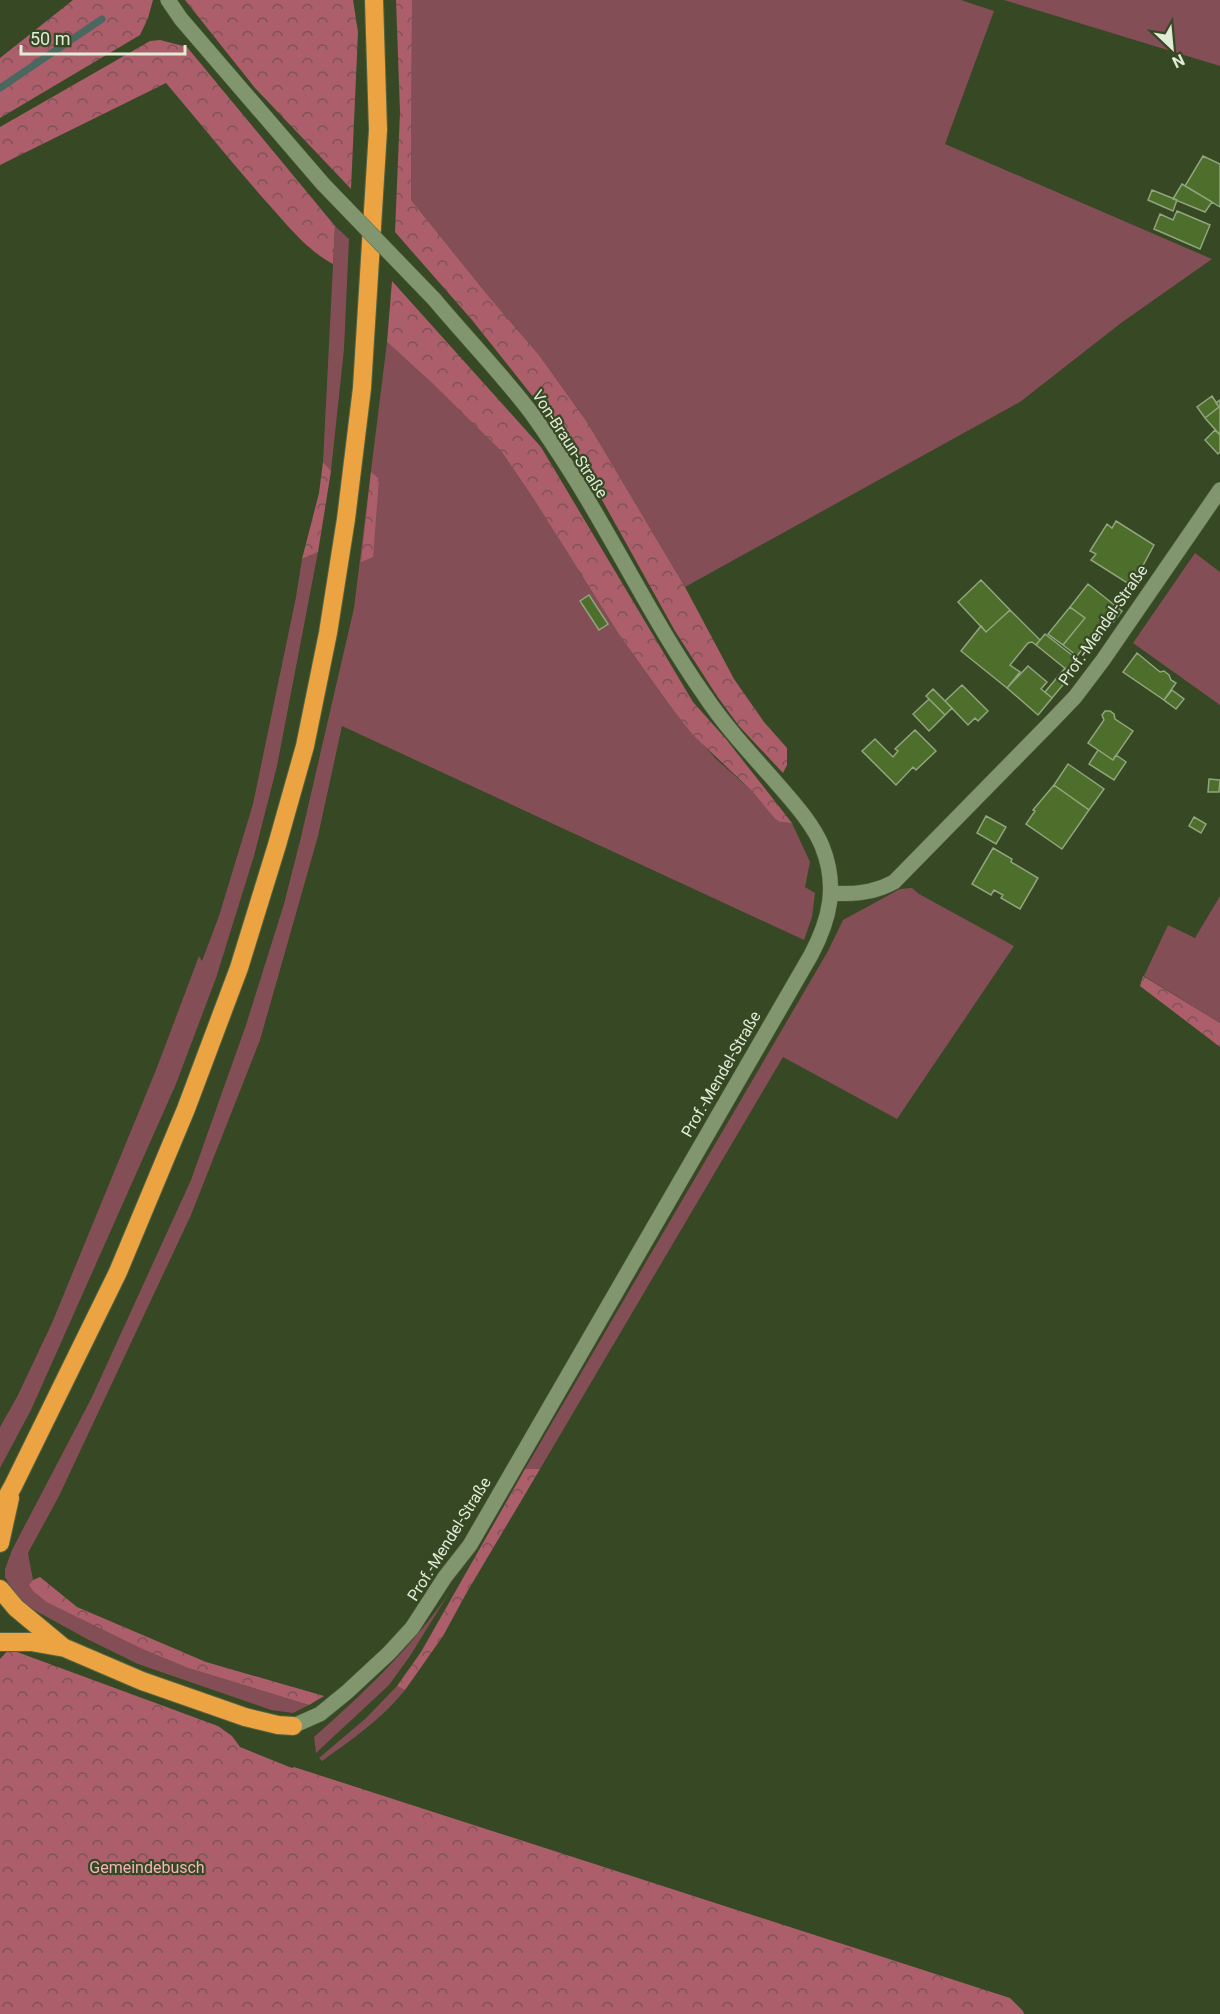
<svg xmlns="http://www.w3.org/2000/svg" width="1220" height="2014" font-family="Roboto,sans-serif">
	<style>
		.grass { fill: #844e56 }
		.forest { fill: url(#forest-crowns) }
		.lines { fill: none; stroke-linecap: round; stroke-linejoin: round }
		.stream { stroke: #4a6860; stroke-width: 7 }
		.building { fill: #4e6e2b; stroke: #90a57d; stroke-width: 1.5 }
		.minor-casing { stroke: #546343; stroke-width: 16 }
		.highway-casing { stroke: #546343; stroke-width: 20 }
		.minor { stroke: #81966e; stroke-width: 15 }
		.highway { stroke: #eca442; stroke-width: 18 }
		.minor-bridge-casing { stroke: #546343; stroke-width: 16; stroke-linecap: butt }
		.minor-bridge { stroke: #81966e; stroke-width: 15 }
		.labels { text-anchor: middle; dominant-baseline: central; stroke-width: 4.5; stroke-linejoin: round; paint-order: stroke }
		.street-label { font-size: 16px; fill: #e1ecd7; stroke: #364824 }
		.park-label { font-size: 16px; fill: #f8b4bd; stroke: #364824 }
	</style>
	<defs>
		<pattern id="forest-crowns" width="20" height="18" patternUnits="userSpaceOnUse" patternTransform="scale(1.5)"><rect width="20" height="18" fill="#ac5e6b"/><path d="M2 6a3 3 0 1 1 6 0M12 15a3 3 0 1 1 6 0" fill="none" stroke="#7d5458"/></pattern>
	</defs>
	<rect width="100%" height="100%" fill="#364824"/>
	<path class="grass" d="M 412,0 L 961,0 L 994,11 L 945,144 L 1212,259 L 1121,323 L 1020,402 L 685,587 L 587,422 L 539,355 L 490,298 L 411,200 Z
		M 1004,0 L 1220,0 L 1220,66 Z
		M 335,226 L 349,239 L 344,349 L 331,471 L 323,462 Z
		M 387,342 L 432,383 L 501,451 L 533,498 L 620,636 L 671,707 L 715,758 L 752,791 L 775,819 L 780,822 L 792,823 L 810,862 L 805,887 L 815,893 L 812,917 L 804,940 L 342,726 L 318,836 L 260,1040 L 191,1215 L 59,1496 L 28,1553 L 33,1580 L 30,1585 L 48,1603 L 142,1649 L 188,1668 L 309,1705 L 293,1713 L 271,1710 L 138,1664 L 87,1639 L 27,1606 L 16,1597 L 5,1577 L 5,1569 L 12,1550 L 91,1399 L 191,1180 L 246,1025 L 284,904 L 301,837 L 354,608 Z
		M 318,552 L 277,766 L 254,856 L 216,978 L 176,1084 L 31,1410 L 0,1468 L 0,1427 L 17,1397 L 52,1323 L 156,1070 L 199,956 L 202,961 L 219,916 L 253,804 L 296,597 L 302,559 Z
		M 1195,553 L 1220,572 L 1220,705 L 1133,643 Z
		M 912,888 L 919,894 L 1014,946 L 897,1119 L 783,1057 L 540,1469 L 525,1469 L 828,951 L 843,920 L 900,889 Z
		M 1220,896 L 1220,1023 L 1144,976 L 1168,925 L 1195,938 Z
		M 449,1593 L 410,1656 L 389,1685 L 316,1753 L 314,1737 C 364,1693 411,1648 449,1593 Z
		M 397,1686 L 405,1690 C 382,1719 351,1740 322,1761 L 319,1758 L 365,1719 Z"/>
	<path class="forest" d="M 73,0 L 153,0 L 148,18 L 140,35 L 0,118 L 0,58 Z
		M 185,0 L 353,0 L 358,32 L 351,189 L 255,88 Z
		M 396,0 L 412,0 L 411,200 L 490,298 L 539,355 L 587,422 L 685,587 L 734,679 L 764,722 L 787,748 L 787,765 L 783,773 L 739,726 L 717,696 L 675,631 L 582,464 L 534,398 L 472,320 L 395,232 L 400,112 Z
		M 160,40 L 187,47 L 335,226 L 333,264 C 308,251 289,227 271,207 C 235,167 201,124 166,83 L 0,165 L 0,127 L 150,41 Z
		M 392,281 L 541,447 L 693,702 L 726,739 L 792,823 L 780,822 L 775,819 L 752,791 L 693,735 L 671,707 L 620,636 L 533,498 L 501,451 L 432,383 L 387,342 Z
		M 323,462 L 331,471 L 318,552 L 302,559 L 319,493 Z
		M 371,472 L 379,479 L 373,557 L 361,562 Z
		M 1143,976 L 1220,1023 L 1220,1047 L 1140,986 Z
		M 525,1469 L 540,1469 L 467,1592 L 443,1636 L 405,1690 L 397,1686 L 421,1652 Z
		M 40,1577 L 77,1607 L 206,1662 L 324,1696 L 309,1705 L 188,1668 L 142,1649 L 48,1603 L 34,1592 L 29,1585 L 33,1580 Z
		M 9,1649 L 218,1726 L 232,1736 L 240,1747 L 292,1768 L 294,1767 L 1010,1998 L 1023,2011 L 1024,2014 L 0,2014 L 0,1659 Z"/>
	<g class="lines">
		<path class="stream" d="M 0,88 L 102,19"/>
	</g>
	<path class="building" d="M 1203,156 L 1220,164 L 1220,207 L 1185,186 Z
		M 1182,184 L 1212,202 L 1205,212 L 1173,199 Z
		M 1152,190 L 1177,200 L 1173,211 L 1148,200 Z
		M 1177,211 L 1210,225 L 1200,249 L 1154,229 L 1160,214 L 1173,220 Z
		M 1212,396 L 1219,407 L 1205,418 L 1197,407 Z
		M 1220,400 L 1220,435 L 1205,418 L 1219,407 L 1216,403 Z
		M 1215,430 L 1220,435 L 1220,452 L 1218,454 L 1205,440 Z
		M 1116,521 L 1154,545 L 1140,571 L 1138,569 L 1129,584 L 1091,560 L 1096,554 L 1090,551 L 1107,524 L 1112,528 Z
		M 981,580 L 1010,610 L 986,632 L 958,602 Z
		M 1088,584 L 1122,611 L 1110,626 L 1104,622 L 1077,656 L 1063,645 L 1085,618 L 1070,607 Z
		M 589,595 L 608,624 L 599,630 L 580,601 Z
		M 1070,607 L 1085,618 L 1063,645 L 1048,634 Z
		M 1010,610 L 1040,640 L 1036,645 L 1032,642 L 1028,643 L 1010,665 L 1020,672 L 1007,688 L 961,651 L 981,626 L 986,632 Z
		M 1045,634 L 1082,663 L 1072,674 L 1036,645 Z
		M 1137,653 L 1160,672 L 1164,671 L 1169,675 L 1171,680 L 1176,683 L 1164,700 L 1123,672 Z
		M 1028,666 L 1047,682 L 1041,689 L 1052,698 L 1038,715 L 1007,688 Z
		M 1065,668 L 1072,674 L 1052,698 L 1045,692 Z
		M 962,685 L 988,711 L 978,721 L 975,718 L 968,725 L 945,701 Z
		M 933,689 L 952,708 L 945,715 L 926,696 Z
		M 1172,690 L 1184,699 L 1176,709 L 1164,700 Z
		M 929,699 L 945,715 L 929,731 L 913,714 Z
		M 1105,711 L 1110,711 L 1114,714 L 1115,719 L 1133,731 L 1113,760 L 1088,743 L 1104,720 L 1102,715 Z
		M 915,730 L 936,751 L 916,770 L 913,767 L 896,785 L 862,751 L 875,739 L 893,757 L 898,751 L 895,749 Z
		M 1098,750 L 1113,760 L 1116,755 L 1126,762 L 1114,780 L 1089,764 Z
		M 1068,764 L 1104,789 L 1089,810 L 1054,785 Z
		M 1209,779 L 1220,780 L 1219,792 L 1208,792 Z
		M 1054,785 L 1089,810 L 1062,849 L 1026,824 L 1035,811 L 1033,810 Z
		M 986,816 L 1006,827 L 996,844 L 977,833 Z
		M 1194,817 L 1206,824 L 1201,833 L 1189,826 Z
		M 993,848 L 1012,859 L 1011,862 L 1038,878 L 1020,909 L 1001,898 L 1003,895 L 994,890 L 991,895 L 972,884 Z"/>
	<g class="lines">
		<g class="minor-casing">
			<path id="minor" d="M 168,0 L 181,19 L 323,184
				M 831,893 C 854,895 874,893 894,882 L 1051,722 L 1075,697 L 1103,660 L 1220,490
				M 293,1726 L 320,1714 L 347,1692 L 389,1653 L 412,1628 L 445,1577 L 470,1545 L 811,955 C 830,919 838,886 822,846 C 812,822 791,800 774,780 C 750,753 725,726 705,696 C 655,625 618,547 572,474 C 558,452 544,430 529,410 C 499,371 465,336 434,299"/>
		</g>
		<g class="highway-casing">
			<path id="highway" d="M 0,1509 L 13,1486 L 118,1272 L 186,1109 L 239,968 L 277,845 L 305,746 L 328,633 L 346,519 L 362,388 L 378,130 L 374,0
				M 0,1543 L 10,1498
				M 0,1589 L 16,1608 L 63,1647
				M 0,1642 L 31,1642 L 65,1648 L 142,1681 L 245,1717 L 278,1725 L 293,1726"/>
		</g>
		<use href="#minor" class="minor"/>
		<use href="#highway" class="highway"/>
		<g class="minor-bridge-casing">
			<path id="minor-bridge" d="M 323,184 L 434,299"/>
		</g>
		<use href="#minor-bridge" class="minor-bridge"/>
	</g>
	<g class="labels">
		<g class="street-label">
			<text transform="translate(570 444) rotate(57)">Von-Braun-Straße</text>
			<text transform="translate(1103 625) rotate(-55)">Prof.-Mendel-Straße</text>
			<text transform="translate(721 1074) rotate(-60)">Prof.-Mendel-Straße</text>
			<text transform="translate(449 1539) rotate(-58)">Prof.-Mendel-Straße</text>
		</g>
		<g class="park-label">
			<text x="147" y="1867">Gemeindebusch</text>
		</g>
	</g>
	<g transform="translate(1172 48) rotate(154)" stroke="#364824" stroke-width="4.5" paint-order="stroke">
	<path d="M0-4.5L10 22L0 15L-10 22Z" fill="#e1ecd7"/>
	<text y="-9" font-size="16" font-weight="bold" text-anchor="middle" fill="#e1ecd7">N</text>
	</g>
	<path d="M21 45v9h164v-9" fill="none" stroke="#e1ecd7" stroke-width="3"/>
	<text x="30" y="45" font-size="18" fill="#e1ecd7" stroke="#364824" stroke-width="4.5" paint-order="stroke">50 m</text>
</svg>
